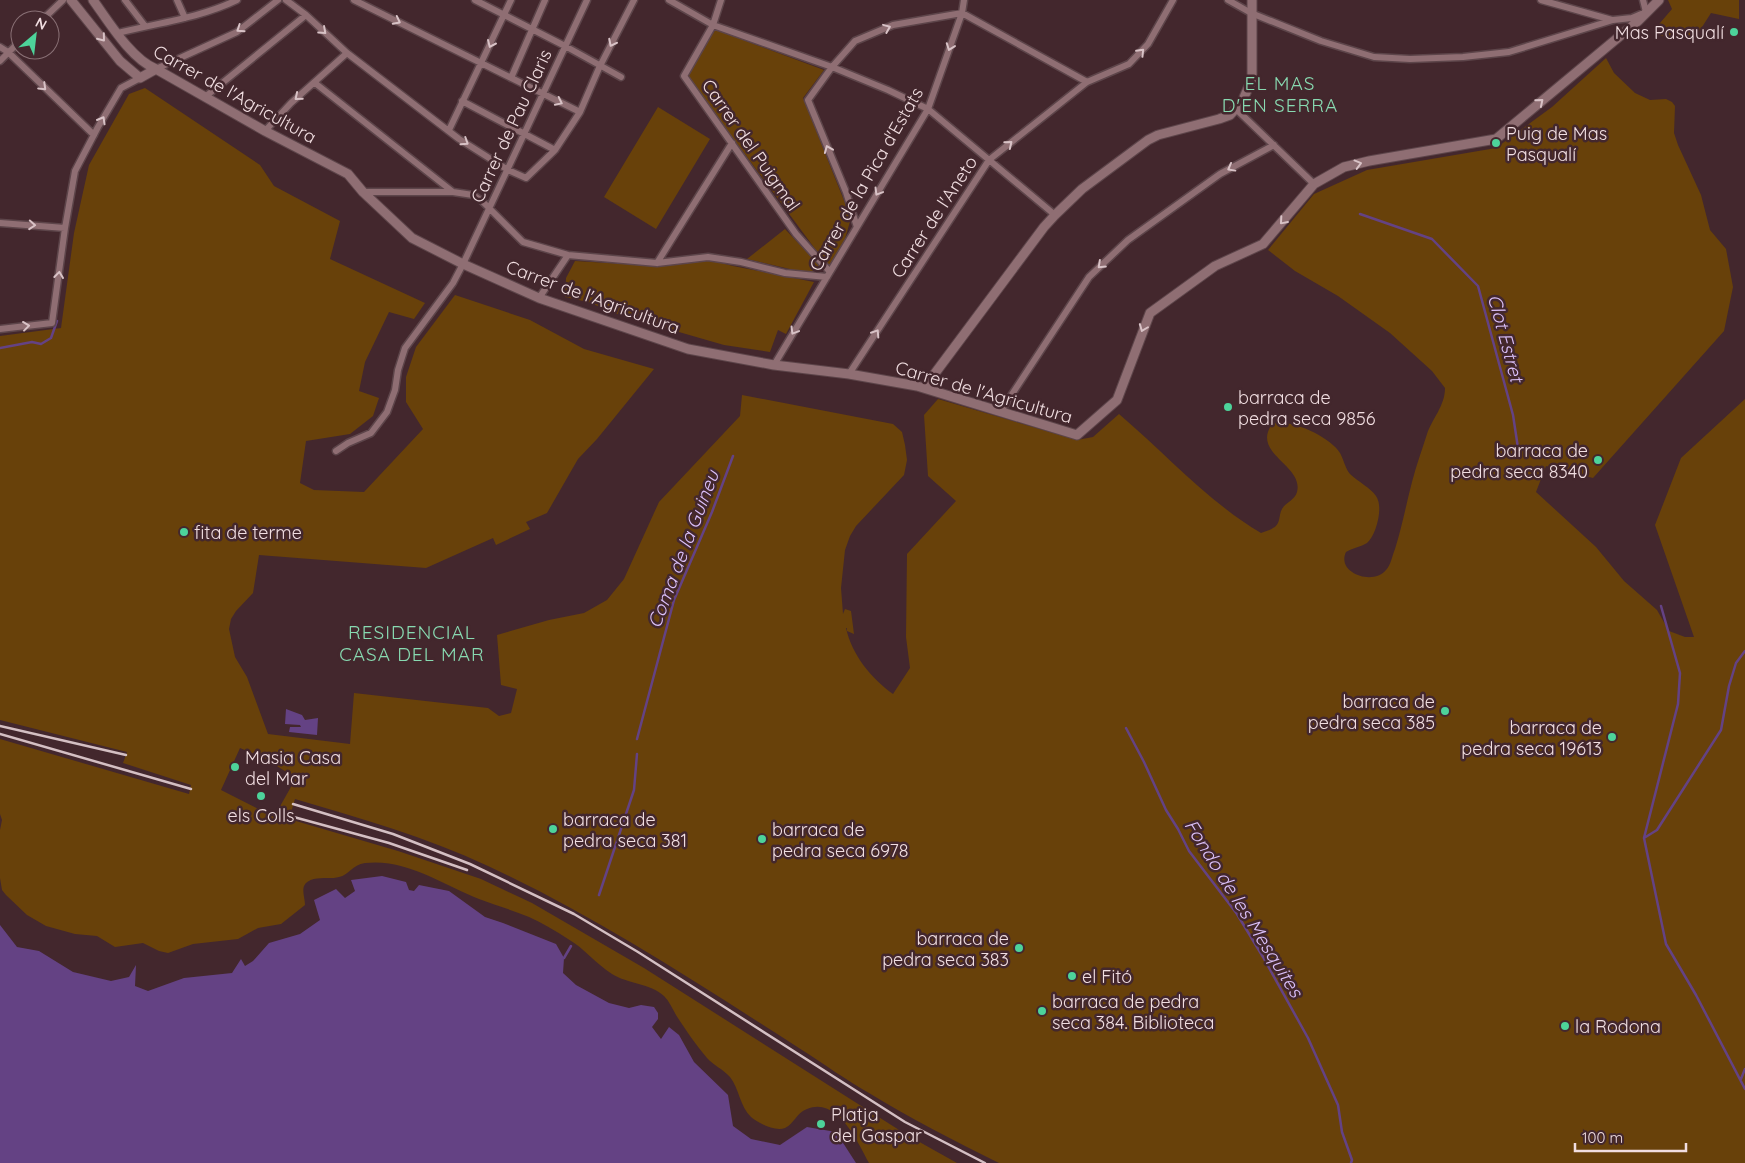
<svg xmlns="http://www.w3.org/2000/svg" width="1745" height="1163" font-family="Quicksand,sans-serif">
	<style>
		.green { fill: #68410a; fill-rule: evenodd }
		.water { fill: #644284 }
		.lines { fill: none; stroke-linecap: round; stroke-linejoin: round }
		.stream { stroke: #644284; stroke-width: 2.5 }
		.street-casing { stroke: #5d454a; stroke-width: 9 }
		.secondary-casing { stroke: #5d454a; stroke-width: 11 }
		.street { stroke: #8f6e73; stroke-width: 6 }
		.secondary { stroke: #8f6e73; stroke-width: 9 }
		.rail { stroke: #d4bfc3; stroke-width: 2.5 }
		.oneway { stroke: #d8c2c6 }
		.poi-dot { fill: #4dd39a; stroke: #43272d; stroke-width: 2 }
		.labels { text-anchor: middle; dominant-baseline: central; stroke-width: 5; stroke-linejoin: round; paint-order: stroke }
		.poi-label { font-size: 18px; fill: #f1dee1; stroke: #43272d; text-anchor: start }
		.street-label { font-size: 18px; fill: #f1dee1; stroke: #43272d }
		.neighbourhood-label { font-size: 19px; letter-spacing: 1px; fill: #88dab1; stroke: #43272d }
		.water-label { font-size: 19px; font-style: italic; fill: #dbc0f9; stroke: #43272d }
	</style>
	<rect width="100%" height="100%" fill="#43272d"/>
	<path class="green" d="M 1668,0 L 1739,0 L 1739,19 L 1711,13 L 1695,38 L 1661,36 L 1654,30 L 1672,9 Z
		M 716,30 L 824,70 L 803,98 L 851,218 L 845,239 L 831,265 L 827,265 L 687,76 L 712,33 Z
		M 1606,58 L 1614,73 L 1635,93 L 1650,100 L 1666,99 L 1672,102 L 1675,106 L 1674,133 L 1678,145 L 1701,195 L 1710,230 L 1726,249 L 1733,287 L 1724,331 L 1593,478 L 1546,466 L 1536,492 L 1596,547 L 1624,581 L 1657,610 L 1669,631 L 1685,637 L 1694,637 L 1655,525 L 1681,458 L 1745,399 L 1745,1163 L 999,1163 C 955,1141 911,1119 869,1093 C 846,1080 824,1064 802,1050 C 699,984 598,917 488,866 C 426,837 360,818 295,799 L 289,819 L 398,851 L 481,879 L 532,903 L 644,968 L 907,1135 L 957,1163 L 869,1163 C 858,1143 838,1096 807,1109 C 796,1113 795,1123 785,1128 C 775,1132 758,1123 751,1117 C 740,1107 739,1088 730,1077 C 723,1069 713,1065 707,1058 C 696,1045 685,1029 676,1015 C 672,1008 669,1001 664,996 C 650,983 628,984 612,974 C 596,964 584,948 568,939 C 556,931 542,923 529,917 C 512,910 495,905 479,899 C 444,885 406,858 365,863 C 352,865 349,875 339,877 C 330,880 310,874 304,886 C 302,891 305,899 305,905 L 281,924 L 258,928 L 238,939 L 193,944 L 168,953 L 159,951 L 143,943 L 115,947 L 97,936 L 75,934 L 46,926 L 27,915 L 6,895 L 2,890 L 0,878 L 0,830 L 2,820 L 0,814 L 0,739 L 189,794 L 191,785 L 123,763 L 127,752 L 0,720 L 0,336 L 61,328 L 74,233 L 89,165 L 129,94 L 145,88 L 260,165 L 274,186 L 340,221 L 330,259 L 425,303 L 414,319 L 389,312 L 365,362 L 359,391 L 379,398 L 373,416 L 350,434 L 306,441 L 300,483 L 314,490 L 364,492 L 423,429 L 406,402 L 406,377 L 416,347 L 455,295 L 530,320 L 584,349 L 654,369 L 597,439 L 578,459 L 547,513 L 526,522 L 530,529 L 496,545 L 493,538 L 426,568 L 259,555 L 253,593 L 236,611 L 231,619 L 229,629 L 235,657 L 247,677 L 268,734 L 350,744 L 354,693 L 488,708 L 499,716 L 511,713 L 517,689 L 501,685 L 497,635 L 549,620 L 584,613 L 607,600 L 624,579 L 659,502 L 740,416 L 742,395 L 893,424 L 902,432 L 905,445 L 907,460 L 904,475 L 856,526 L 850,536 L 845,550 L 841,588 L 843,614 L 845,609 L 851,611 L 854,634 L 847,631 L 847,628 L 846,628 C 852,655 871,678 893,694 L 910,668 L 906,637 L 907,554 L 956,501 L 928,476 L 924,415 L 938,399 L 1077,440 L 1093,437 L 1119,414 C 1166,454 1207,501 1261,533 C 1268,530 1277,529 1279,520 C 1280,516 1280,512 1282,509 C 1286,502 1295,500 1297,492 C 1304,465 1251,454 1272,424 C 1290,418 1330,437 1340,453 C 1344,460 1345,468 1350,474 C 1358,482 1370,487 1376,496 C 1384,507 1376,535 1367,543 C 1361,547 1352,548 1346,552 C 1336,573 1373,586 1386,570 C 1391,565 1392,556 1395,549 C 1402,527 1406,505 1412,482 C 1416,466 1422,450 1427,434 C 1432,419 1445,406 1445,388 L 1432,371 L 1390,333 L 1338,296 L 1295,271 L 1268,250 L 1314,194 L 1367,170 L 1496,148 L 1552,107 ZM 240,748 L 264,758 L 296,778 L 274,817 L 221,790 Z
		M 658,107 L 710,139 L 656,229 L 604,197 Z
		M 785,229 L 819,265 L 811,274 L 747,259 Z
		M 709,260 L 733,266 L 814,282 L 786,334 L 778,330 L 770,352 L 724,345 L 620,315 L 588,302 L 565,297 L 566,278 L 575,261 L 657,266 Z"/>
	<path class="water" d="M 286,709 L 302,715 L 305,720 L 318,718 L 317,735 L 289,732 L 290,727 L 301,727 L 300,725 L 285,724 Z
		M 382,876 L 406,882 L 409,890 L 414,891 L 419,885 L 449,891 L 485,917 L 503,923 L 556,944 L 564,958 L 563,973 L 576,985 L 609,1003 L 629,1008 L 641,1005 L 654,1007 L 658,1013 L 658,1019 L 652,1027 L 661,1039 L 669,1027 L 679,1035 L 694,1062 L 728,1095 L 733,1126 L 751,1139 L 780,1145 L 807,1127 L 836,1132 L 856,1163 L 0,1163 L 0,925 L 17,947 L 39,951 L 73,972 L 111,981 L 129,977 L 136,965 L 135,986 L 148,991 L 184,978 L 232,973 L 241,959 L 245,966 L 253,961 L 269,943 L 300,934 L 320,920 L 314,900 L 336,889 L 345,898 L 355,891 L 351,880 Z"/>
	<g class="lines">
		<path class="stream" d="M 1360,214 L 1432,239 L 1478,286 L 1513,415 L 1518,448
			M 0,348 L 32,342 L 41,344 L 51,338 L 57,321
			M 1661,606 L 1680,673 L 1678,704 L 1644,838 L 1666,944 L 1696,995 L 1745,1089
			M 1126,728 L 1144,762 L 1166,810 L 1178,829 L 1189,851 L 1237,914 L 1263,957 L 1308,1038 L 1338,1105 L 1342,1132 L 1352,1160 L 1351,1163
			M 637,739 L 674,600 L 712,512 L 733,456
			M 1644,838 L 1657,830 L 1721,730 L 1729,686 L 1736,663 L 1745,651
			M 599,895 L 634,790 L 637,754
			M 564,958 L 571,946
			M 1741,1079 L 1745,1069"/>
		<g class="street-casing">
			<path id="street" d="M 125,0 L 145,26
				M 177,0 L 185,18
				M 286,0 L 306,15 L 347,53 L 459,139 L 508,170 L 526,178 L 555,150 L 580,112 L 599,68 L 634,0
				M 354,0 L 580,112
				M 475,0 L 565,46 L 621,77
				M 669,0 L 713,25 L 832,67 L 888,90 L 928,109 L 1055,215
				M 721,0 L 713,25 L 684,76 L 796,234 L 830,272
				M 1228,0 L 1251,13 L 1321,41 L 1374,57 L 1410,59 L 1463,57 L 1509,52 L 1613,20 L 1632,18 L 1646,12 L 1643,0
				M 1541,0 L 1612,20
				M 42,20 L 63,0
				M 118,33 C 157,23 200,18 237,0
				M 0,47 L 8,52 L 94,135
				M 0,61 L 20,41
				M 156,69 L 237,32 L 278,0
				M 511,78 L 545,0
				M 315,83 L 453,192 L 473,195 L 482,201 L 523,242 L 568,255 L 657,263 L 708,257 L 741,262 L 785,273 L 827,277
				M 205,97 L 306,15
				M 462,101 L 555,150
				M 1236,109 L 1314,184
				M 449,130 L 511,0
				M 265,131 L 291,103 L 347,53
				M 363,192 L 453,192
				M 0,223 L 65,228
				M 857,227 L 846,192 L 808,100 L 832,67 L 855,41 L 893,25 L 962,13 L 1087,82
				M 657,263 L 732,143
				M 539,298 L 568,255
				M 0,329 L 52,323 L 65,228 L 75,171 L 98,127 L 121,88 L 140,78
				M 774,365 L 928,109 L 962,13 L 964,0
				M 849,374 L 989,160 L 1087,82 L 1129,64 L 1148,44 L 1173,0
				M 1001,411 L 1089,277 L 1128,240 L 1220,174 L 1274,145
				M 336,451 L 348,443 L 371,433 L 387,412 L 395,390 L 398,370 L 405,348 L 453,283 L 463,264 L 587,0"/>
		</g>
		<g class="secondary-casing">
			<path id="secondary" d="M 71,0 L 120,61 L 140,78 L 156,69
				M 93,0 C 109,22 131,59 156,69 L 265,131 L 348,174 L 363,192 L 412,238 L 463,264 L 539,298 L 688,349 L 774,365 L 849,374 L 917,386 L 1077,435 L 1117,400 L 1150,313 L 1215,266 L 1263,244 L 1314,184 L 1344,167 L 1369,161 L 1496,139 L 1638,21 L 1659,0
				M 924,388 L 1044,227 L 1055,215 L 1082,189 L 1148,140 L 1158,135 L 1219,119 L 1230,115 L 1242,102 L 1252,79 L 1252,0"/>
		</g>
		<use href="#street" class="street"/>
		<use href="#secondary" class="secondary"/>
		<path class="rail" d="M 0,726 L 126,755
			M 0,734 L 191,789
			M 293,804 L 393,834 L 470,864 L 574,914 L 638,952 L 905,1122 L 985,1163
			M 290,816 L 389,843 L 467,870"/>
	</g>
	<defs><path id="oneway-chevron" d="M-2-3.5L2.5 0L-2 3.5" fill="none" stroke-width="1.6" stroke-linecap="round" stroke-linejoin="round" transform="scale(1.25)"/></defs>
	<g class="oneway">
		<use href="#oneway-chevron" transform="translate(397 21) rotate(27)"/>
		<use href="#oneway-chevron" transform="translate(887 28) rotate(-22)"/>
		<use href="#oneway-chevron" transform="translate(240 29) rotate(146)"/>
		<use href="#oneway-chevron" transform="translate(323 31) rotate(42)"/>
		<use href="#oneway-chevron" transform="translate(102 38) rotate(51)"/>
		<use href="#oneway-chevron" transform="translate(612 43) rotate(117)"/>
		<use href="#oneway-chevron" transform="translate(491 44) rotate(114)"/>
		<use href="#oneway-chevron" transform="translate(950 47) rotate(110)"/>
		<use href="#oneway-chevron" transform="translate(1141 52) rotate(-46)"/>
		<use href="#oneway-chevron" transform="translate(43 87) rotate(44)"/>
		<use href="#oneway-chevron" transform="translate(298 97) rotate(140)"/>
		<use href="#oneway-chevron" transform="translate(559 102) rotate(26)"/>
		<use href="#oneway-chevron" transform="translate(1540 102) rotate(-40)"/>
		<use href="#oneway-chevron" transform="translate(102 120) rotate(-60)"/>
		<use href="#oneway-chevron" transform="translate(465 142) rotate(33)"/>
		<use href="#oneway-chevron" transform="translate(1009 144) rotate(-39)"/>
		<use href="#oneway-chevron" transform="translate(828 149) rotate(-112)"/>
		<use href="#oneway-chevron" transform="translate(1358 164) rotate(-15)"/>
		<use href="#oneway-chevron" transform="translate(1231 168) rotate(151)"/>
		<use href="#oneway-chevron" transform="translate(878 192) rotate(121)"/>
		<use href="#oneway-chevron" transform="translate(1283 221) rotate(131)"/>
		<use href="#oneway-chevron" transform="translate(32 225) rotate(4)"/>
		<use href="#oneway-chevron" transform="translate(1101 265) rotate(137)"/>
		<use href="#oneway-chevron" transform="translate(59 275) rotate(-83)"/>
		<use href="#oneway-chevron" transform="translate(26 326) rotate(-7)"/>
		<use href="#oneway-chevron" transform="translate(1143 328) rotate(111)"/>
		<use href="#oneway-chevron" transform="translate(794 331) rotate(121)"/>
		<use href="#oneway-chevron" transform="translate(876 333) rotate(-57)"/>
	</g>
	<g class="poi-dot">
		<circle cx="1734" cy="32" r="5"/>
		<circle cx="1496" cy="143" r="5"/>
		<circle cx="1228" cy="407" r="5"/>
		<circle cx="1598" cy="460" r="5"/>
		<circle cx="184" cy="532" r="5"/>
		<circle cx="1445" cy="711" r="5"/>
		<circle cx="1612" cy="737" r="5"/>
		<circle cx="235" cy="767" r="5"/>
		<circle cx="261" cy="796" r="5"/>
		<circle cx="553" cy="829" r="5"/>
		<circle cx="762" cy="839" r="5"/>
		<circle cx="1019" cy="948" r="5"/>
		<circle cx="1072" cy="976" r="5"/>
		<circle cx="1042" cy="1011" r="5"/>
		<circle cx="1565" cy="1026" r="5"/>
		<circle cx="821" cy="1124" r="5"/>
	</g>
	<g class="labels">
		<g class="poi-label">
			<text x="1724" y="32" text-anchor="end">Mas Pasqualí</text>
			<text x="1506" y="133">Puig de Mas<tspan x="1506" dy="21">Pasqualí</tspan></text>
			<text x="1238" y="397">barraca de<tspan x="1238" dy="21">pedra seca 9856</tspan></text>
			<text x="1588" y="450" text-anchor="end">barraca de<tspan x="1588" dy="21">pedra seca 8340</tspan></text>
			<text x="194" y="532">fita de terme</text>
			<text x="1435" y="701" text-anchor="end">barraca de<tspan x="1435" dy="21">pedra seca 385</tspan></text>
			<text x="1602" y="727" text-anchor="end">barraca de<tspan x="1602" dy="21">pedra seca 19613</tspan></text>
			<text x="245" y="757">Masia Casa<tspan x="245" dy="21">del Mar</tspan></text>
			<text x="261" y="815" text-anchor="middle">els Colls</text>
			<text x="563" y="819">barraca de<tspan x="563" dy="21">pedra seca 381</tspan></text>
			<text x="772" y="829">barraca de<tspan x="772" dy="21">pedra seca 6978</tspan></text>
			<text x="1009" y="938" text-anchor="end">barraca de<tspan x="1009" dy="21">pedra seca 383</tspan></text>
			<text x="1082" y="976">el Fitó</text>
			<text x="1052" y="1001">barraca de pedra<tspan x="1052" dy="21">seca 384. Biblioteca</tspan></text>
			<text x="1575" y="1026">la Rodona</text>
			<text x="831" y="1114">Platja<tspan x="831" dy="21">del Gaspar</tspan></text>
		</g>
		<g class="street-label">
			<text transform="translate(235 94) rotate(29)">Carrer de l'Agricultura</text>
			<text transform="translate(511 126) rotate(-65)">Carrer de Pau Claris</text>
			<text transform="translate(751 145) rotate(55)">Carrer del Puigmal</text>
			<text transform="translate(866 179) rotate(-60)">Carrer de la Pica d'Estats</text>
			<text transform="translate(934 217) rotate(-57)">Carrer de l'Aneto</text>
			<text transform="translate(593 297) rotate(20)">Carrer de l'Agricultura</text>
			<text transform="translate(984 392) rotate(16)">Carrer de l'Agricultura</text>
		</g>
		<g class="neighbourhood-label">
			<text x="1280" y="83">EL MAS<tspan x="1280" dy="22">D'EN SERRA</tspan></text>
			<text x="412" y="632">RESIDENCIAL<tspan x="412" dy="22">CASA DEL MAR</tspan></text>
		</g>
		<g class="water-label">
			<text transform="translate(1506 338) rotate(75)">Clot Estret</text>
			<text transform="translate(683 549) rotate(-69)">Coma de la Guineu</text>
			<text transform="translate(1244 908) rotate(58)">Fondo de les Mesquites</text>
		</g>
	</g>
	<g transform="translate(35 35) rotate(28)"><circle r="24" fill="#43272d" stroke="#897075"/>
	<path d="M0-4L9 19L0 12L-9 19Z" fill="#4dd39a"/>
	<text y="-8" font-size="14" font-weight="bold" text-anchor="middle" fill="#f1dee1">N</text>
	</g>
	<path d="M1575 1143v8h111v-8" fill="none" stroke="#f1dee1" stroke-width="2.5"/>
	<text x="1582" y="1143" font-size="15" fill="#f1dee1" stroke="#43272d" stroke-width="4" paint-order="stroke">100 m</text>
</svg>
